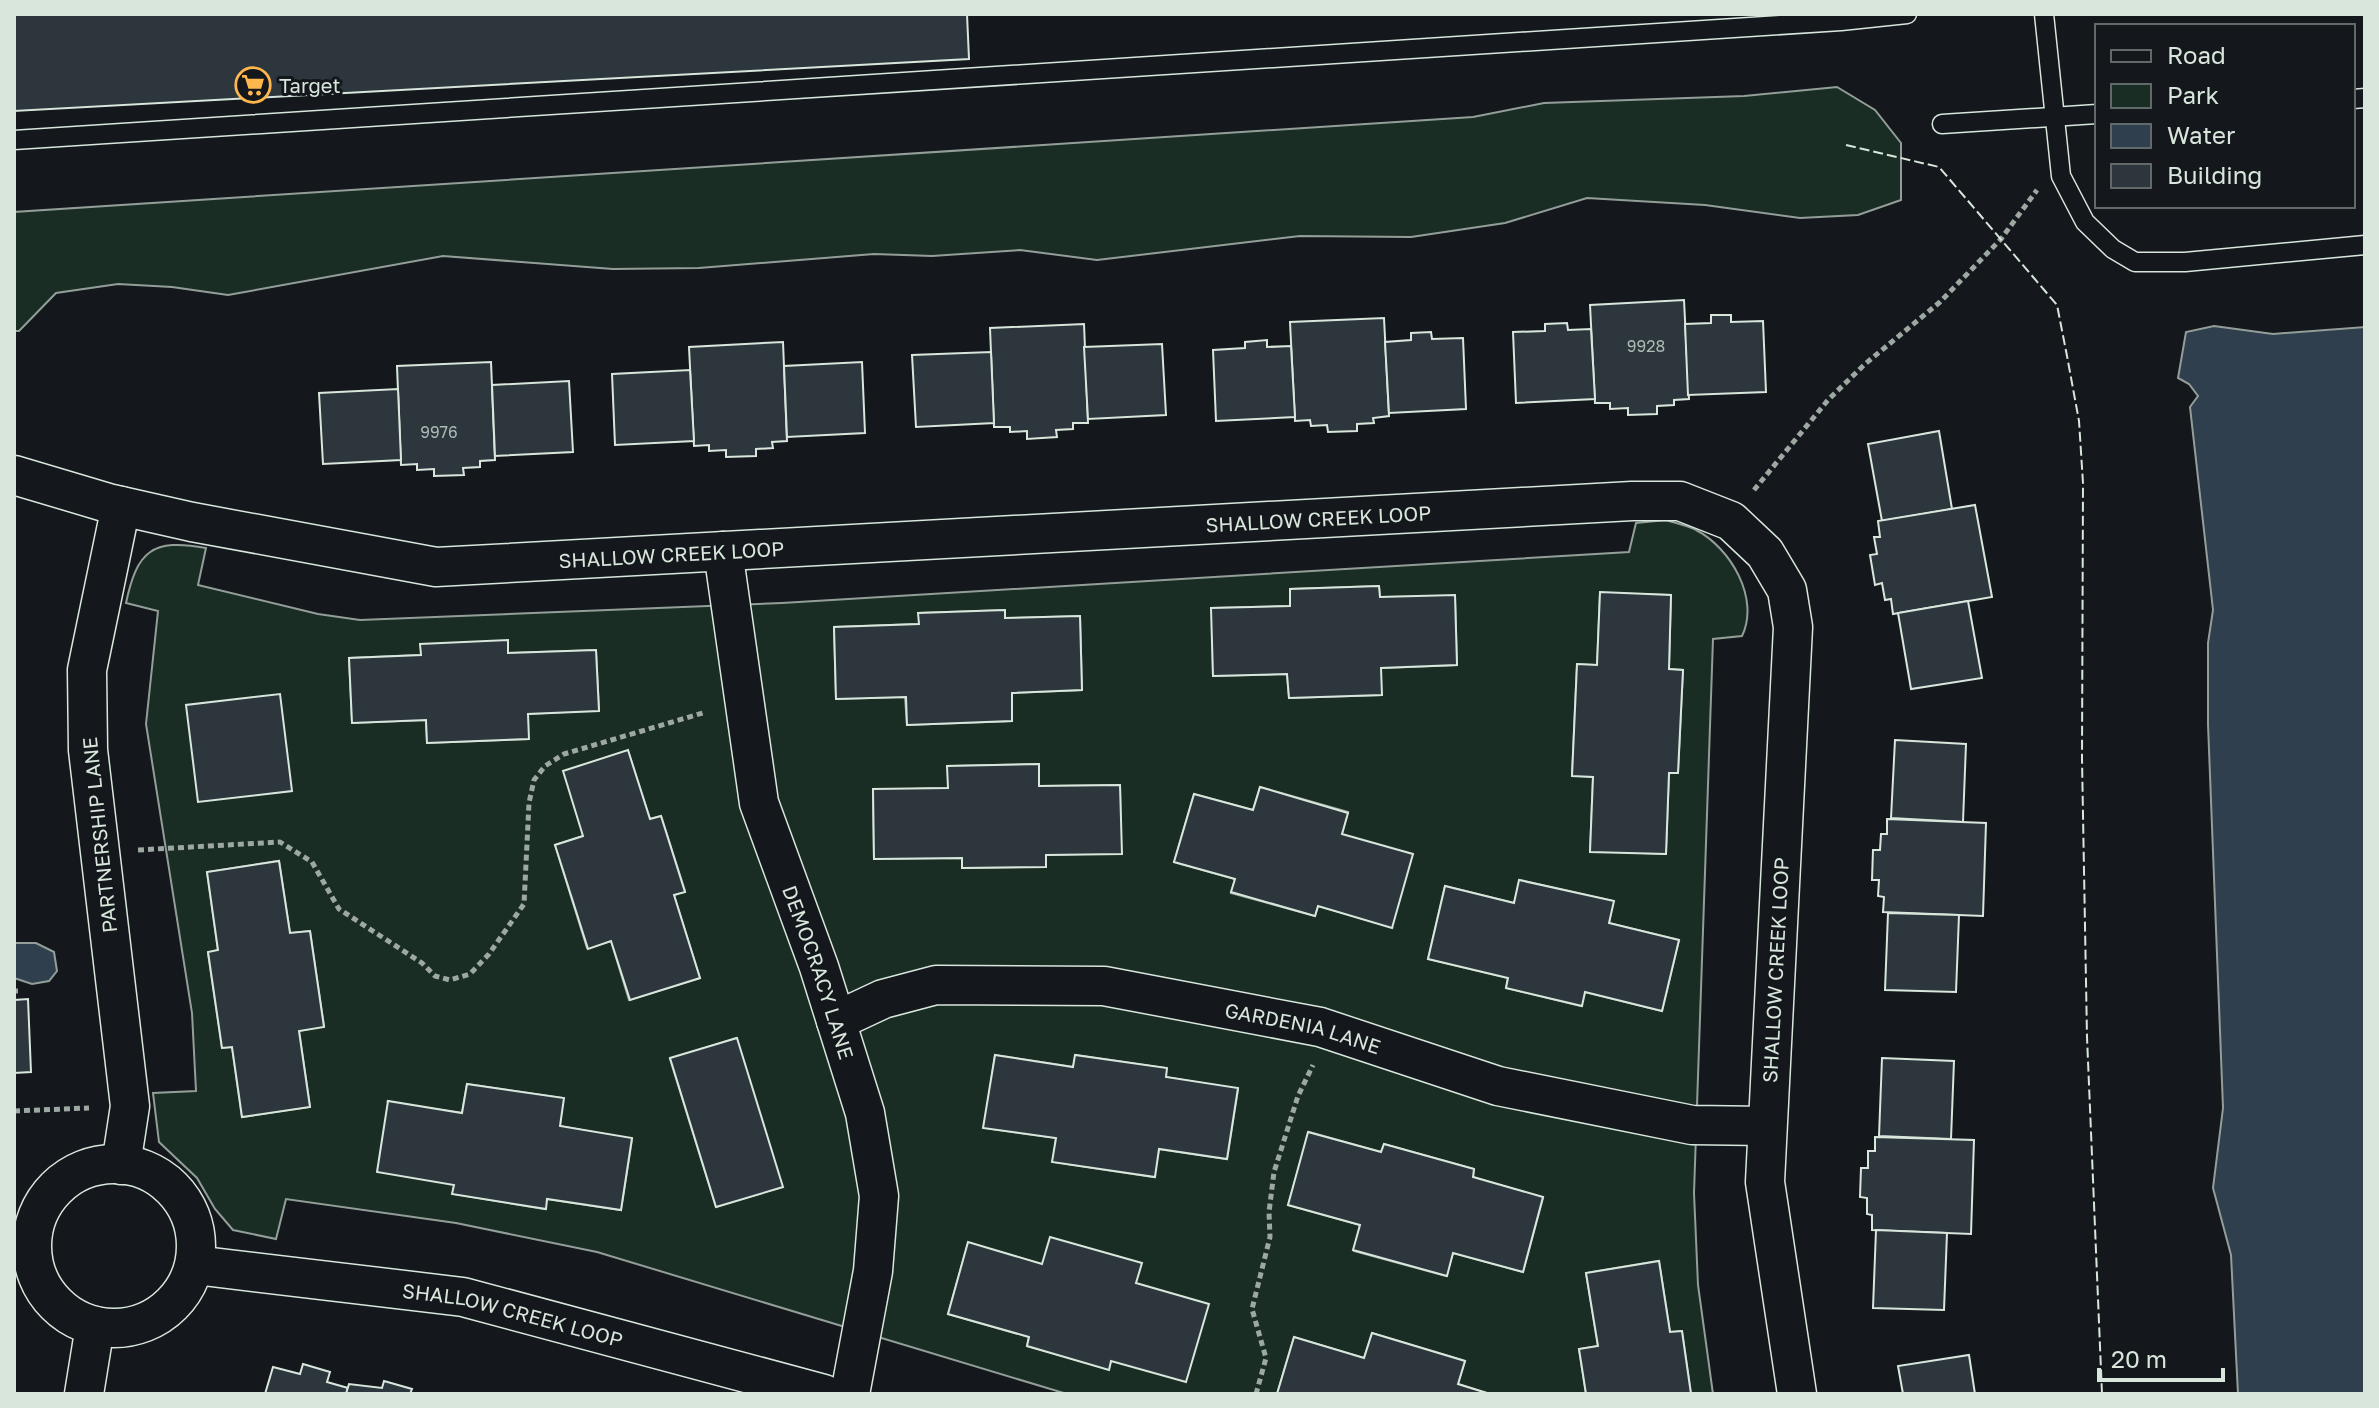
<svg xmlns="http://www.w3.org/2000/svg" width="2379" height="1408" font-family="'Golos Text',sans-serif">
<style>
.green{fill:#1a2d24;stroke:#939e99;stroke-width:2;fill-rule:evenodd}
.water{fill:#2f3f4d;stroke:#939e99;stroke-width:2}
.building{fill:#2c363c;stroke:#d8e6dc;stroke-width:2}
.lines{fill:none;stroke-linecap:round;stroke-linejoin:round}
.service-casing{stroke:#d8e6dc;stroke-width:21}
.minor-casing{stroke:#d8e6dc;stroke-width:41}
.path{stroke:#9da8a2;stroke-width:5;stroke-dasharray:6 4;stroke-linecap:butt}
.service{stroke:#14181c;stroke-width:18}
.minor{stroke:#14181c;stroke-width:38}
.fence{stroke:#d8e6dc;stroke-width:2;stroke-dasharray:10 4;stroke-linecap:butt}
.labels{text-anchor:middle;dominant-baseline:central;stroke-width:6;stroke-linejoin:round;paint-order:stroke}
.number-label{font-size:16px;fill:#adbab4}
.poi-label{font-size:20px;fill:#d8e6dc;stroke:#14181c;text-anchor:start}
.street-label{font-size:20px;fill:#d8e6dc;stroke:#14181c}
</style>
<rect width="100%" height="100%" fill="#14181c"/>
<g class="green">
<polygon points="1837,87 1875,110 1901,143 1901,200 1858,215 1800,218 1705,205 1587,198 1505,223 1411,237 1300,236 1097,260 1020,250 932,256 874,254 699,268 613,269 443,256 228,295 172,287 118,284 56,293 19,331 14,331 14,212 1473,117 1544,103 1744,96"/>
<path d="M 1666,520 C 1675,523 1687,525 1696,530 C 1731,548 1760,599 1742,636 L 1713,639 L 1694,1193 L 1698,1285 L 1713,1394 L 1691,1394 L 1682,1331 L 1670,1332 L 1659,1261 L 1586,1273 L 1598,1346 L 1579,1349 L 1586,1394 L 1490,1394 L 1458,1384 L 1465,1361 L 1372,1333 L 1364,1358 L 1294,1337 L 1277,1394 L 1067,1394 L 597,1252 L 456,1223 L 286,1199 L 276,1239 L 233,1230 L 215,1209 L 197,1178 L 159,1142 L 153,1093 L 196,1091 L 192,1013 L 146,724 L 158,611 L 126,603 C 137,551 152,538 206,548 L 198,585 L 318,614 L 360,620 L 782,603 L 1629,552 L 1636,523 ZM 1379,586 L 1380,597 L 1455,596 L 1457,665 L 1381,668 L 1381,695 L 1289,698 L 1287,674 L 1213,676 L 1212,608 L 1290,606 L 1290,589 ZM 1600,593 L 1671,595 L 1669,669 L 1683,670 L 1678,773 L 1669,773 L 1666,854 L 1590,851 L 1593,777 L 1572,775 L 1577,664 L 1597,665 ZM 1005,610 L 1005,618 L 1080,616 L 1082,690 L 1012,693 L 1012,721 L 907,725 L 905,697 L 836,699 L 834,627 L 919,624 L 919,613 ZM 508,641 L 508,653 L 596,650 L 599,710 L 528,714 L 528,739 L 427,743 L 426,720 L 352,723 L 349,658 L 421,655 ZM 628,751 L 650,819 L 661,816 L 685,891 L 674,895 L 700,978 L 629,1000 L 611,941 L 587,948 L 555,845 L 583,836 ZM 1038,764 L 1039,786 L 1120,785 L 1121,853 L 1046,855 L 1045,867 L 963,868 L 962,858 L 874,859 L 873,790 L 948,788 L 948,766 ZM 1260,787 L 1348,812 L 1342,834 L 1392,927 L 1318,906 L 1315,916 L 1231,893 L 1235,879 L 1174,862 L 1194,794 L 1253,810 ZM 279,861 L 290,933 L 310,931 L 324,1026 L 299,1031 L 310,1107 L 242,1117 L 232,1047 L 222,1048 L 208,953 L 218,950 L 207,872 ZM 1520,880 L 1613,901 L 1609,923 L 1679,940 L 1662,1011 L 1585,992 L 1581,1006 L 1506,988 L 1508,978 L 1428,959 L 1445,886 L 1514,903 ZM 736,1038 L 782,1187 L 716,1207 L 670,1059 ZM 995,1055 L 1073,1067 L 1076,1055 L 1166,1068 L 1166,1077 L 1238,1089 L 1227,1159 L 1159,1149 L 1154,1177 L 1053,1162 L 1056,1138 L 984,1128 ZM 467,1084 L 563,1098 L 560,1126 L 632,1139 L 621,1210 L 547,1199 L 545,1209 L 453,1194 L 454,1185 L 388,1102 L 462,1113 ZM 1309,1132 L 1381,1152 L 1384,1144 L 1474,1169 L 1473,1177 L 1543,1198 L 1523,1272 L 1453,1253 L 1446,1276 L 1354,1251 L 1360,1225 L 1288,1205 ZM 968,1243 L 1042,1264 L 1111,1361 L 1109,1369 L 1027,1346 L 1029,1337 L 948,1314 Z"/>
</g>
<g class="water">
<polygon points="2214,326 2273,334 2365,327 2365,1394 2238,1394 2231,1255 2213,1188 2223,1108 2208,724 2208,643 2213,610 2190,407 2198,396 2189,384 2178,378 2186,332"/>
<polygon points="14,943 36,943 54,952 57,971 49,981 32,984 14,978"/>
</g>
<g class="building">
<polygon points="14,14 967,14 969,59 14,111"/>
<polygon points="1684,300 1689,399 1674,400 1674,405 1657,406 1657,414 1628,415 1628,408 1610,409 1610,403 1595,403 1590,305"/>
<polygon points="1711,315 1731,315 1731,322 1763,321 1766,392 1688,395 1685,324 1711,323"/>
<polygon points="1384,318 1389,416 1373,418 1374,423 1357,424 1357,431 1328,432 1327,425 1311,426 1310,420 1295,421 1290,322"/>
<polygon points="1567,323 1568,330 1591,329 1595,399 1516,403 1513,332 1545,331 1545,324"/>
<polygon points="1084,324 1088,423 1073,423 1073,429 1056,430 1057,437 1027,439 1027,431 1010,432 1010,427 994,427 990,328"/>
<polygon points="1431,332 1432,339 1463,338 1466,409 1389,413 1385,342 1411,340 1411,333"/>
<polygon points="1267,340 1267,347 1291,346 1295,417 1216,421 1213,350 1245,348 1245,342"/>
<polygon points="783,342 787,441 772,442 773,448 756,449 756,456 726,457 726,450 709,451 709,445 694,446 689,347"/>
<polygon points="1162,344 1166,415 1088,419 1084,347"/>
<polygon points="991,352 994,423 916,427 912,355"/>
<polygon points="491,362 495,460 480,461 480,467 463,468 464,475 434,476 434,469 417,470 417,464 401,465 397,366"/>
<polygon points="862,362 865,433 787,437 784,366"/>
<polygon points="690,370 694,441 615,445 612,374"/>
<polygon points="569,381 573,452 495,456 492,385"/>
<polygon points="398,389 401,460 323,464 319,393"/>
<polygon points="1939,431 1952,509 1882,521 1868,444"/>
<polygon points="1975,505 1992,597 1893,614 1891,599 1885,600 1882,583 1875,585 1870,555 1877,554 1874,537 1880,537 1878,521"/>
<polygon points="1379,586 1380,597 1455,595 1457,665 1381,668 1382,695 1289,698 1287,674 1213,676 1211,608 1290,606 1290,589"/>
<polygon points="1600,592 1671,595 1669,669 1683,670 1678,773 1669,773 1666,854 1590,852 1593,777 1572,776 1577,664 1597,665"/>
<polygon points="1968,601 1982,678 1911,689 1898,613"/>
<polygon points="1005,610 1005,618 1080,616 1082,690 1012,693 1012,721 907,725 906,697 836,699 834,627 919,624 918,613"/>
<polygon points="508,640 508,653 596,650 599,711 528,714 529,739 427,743 426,720 352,723 349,658 421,655 420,644"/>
<polygon points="280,694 292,791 198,802 186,705"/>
<polygon points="1895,740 1966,744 1963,822 1891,818"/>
<polygon points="628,750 650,819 661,816 685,892 674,895 700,978 630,1000 611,941 588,949 555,845 583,836 563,771"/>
<polygon points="1039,764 1039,786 1120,785 1122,854 1046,855 1046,867 962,868 962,858 874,859 873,789 948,788 947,766"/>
<polygon points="1260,787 1348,813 1342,834 1413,854 1392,928 1318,906 1315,916 1231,892 1235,879 1174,862 1194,794 1253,810"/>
<polygon points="1887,819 1986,823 1983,916 1883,912 1884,897 1878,896 1879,880 1872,880 1873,850 1880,850 1881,834 1887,834"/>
<polygon points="279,861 290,933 310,931 324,1027 299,1031 310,1107 242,1117 232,1047 222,1048 208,952 218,950 207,872"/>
<polygon points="1519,880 1614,901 1609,923 1679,940 1662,1011 1585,992 1582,1006 1506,988 1508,978 1428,959 1445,886 1514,903"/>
<polygon points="1888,913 1959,915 1956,992 1885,990"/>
<polygon points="28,999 31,1072 14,1073 14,1000"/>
<polygon points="737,1038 783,1187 716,1207 670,1058"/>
<polygon points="995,1055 1073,1067 1075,1055 1167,1068 1166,1077 1238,1088 1227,1159 1159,1149 1155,1177 1052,1162 1056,1138 983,1128"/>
<polygon points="1882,1058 1954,1061 1951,1139 1879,1136"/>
<polygon points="467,1084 564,1098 560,1126 632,1138 621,1210 547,1199 546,1209 452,1194 454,1185 377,1172 388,1101 462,1113"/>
<polygon points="1308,1132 1381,1152 1384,1144 1474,1169 1473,1177 1543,1197 1523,1272 1453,1253 1447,1276 1353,1250 1360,1225 1288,1205"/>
<polygon points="1875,1137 1974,1140 1971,1234 1872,1230 1872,1215 1867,1214 1867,1198 1860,1197 1861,1168 1868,1168 1868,1151 1875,1151"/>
<polygon points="1876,1230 1947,1233 1944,1310 1873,1308"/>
<polygon points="1050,1237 1142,1263 1136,1283 1209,1304 1186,1382 1111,1361 1109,1370 1027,1346 1029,1337 948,1314 968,1242 1042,1264"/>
<polygon points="1659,1261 1670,1332 1682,1331 1691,1394 1586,1394 1579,1349 1598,1346 1586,1273"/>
<polygon points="1372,1333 1465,1361 1458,1384 1490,1394 1277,1394 1294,1337 1364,1358"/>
<polygon points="1969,1355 1975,1394 1903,1394 1898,1366"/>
<polygon points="303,1364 330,1372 327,1382 348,1388 346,1394 265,1394 273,1367 300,1374"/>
<polygon points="384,1381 412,1389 410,1394 346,1394 349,1384 382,1388"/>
</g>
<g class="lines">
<defs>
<g id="service">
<polyline points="2044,14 2061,176 2085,222 2113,249 2135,262 2185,262 2365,245"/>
<polyline points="2353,99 2365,98"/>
<polyline points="1942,124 2097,114"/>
<polyline points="14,140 1841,21 1907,14"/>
</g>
<g id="minor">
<path id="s1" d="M 14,475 L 108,503 L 192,522 L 436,567 L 1632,501 L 1680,501 L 1731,521 L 1765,553 L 1787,590 L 1793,627 L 1765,1182 L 1797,1394"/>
<path id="s2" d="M 723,551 L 759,803 L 819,967 L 865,1113 L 879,1196 L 873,1271 L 850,1394"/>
<path id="s3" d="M 836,1021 L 883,999 L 936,985 L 1104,986 L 1320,1027 L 1498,1086 L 1692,1125 L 1767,1126"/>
<circle cx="114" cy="1246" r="82"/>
<polyline points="121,1165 130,1106 88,750 87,670 121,506"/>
<path id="s4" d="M 195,1265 L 463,1297 L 824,1394"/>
<polyline points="84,1394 95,1326"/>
</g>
</defs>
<use href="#service" class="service-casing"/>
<use href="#minor" class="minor-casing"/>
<g class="path">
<polyline points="1754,490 1828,400 1865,364 1940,302 2001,239 2037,190"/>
<polyline points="138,850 280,842 312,862 339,909 422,963 435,976 450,980 470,974 489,954 524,904 529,803 534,780 545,766 564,754 706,712"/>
<polyline points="14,991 18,991"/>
<polyline points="14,1111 89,1108"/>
<polyline points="1256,1394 1266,1358 1252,1309 1270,1237 1269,1212 1274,1172 1298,1096 1313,1065"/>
</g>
<use href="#service" class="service"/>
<use href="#minor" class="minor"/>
<polyline class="fence" points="1846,145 1939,167 2057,305 2067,356 2079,421 2083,483 2082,759 2087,1037 2102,1394"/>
</g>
<defs>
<symbol id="supermarket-ring" viewBox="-11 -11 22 22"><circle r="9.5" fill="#14181c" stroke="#ffb74d" stroke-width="1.5"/><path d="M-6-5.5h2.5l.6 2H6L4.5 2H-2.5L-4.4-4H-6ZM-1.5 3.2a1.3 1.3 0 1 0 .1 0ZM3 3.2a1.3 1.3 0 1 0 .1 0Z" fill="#ffb74d"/></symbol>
</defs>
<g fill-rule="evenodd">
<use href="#supermarket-ring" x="233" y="65" width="40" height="40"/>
</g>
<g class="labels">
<g class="number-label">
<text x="1646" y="346">9928</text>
<text x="439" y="432">9976</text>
</g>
<g class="poi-label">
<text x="279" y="85">Target</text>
</g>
<g class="street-label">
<text stroke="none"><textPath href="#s1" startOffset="1316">SHALLOW CREEK LOOP</textPath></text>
<text stroke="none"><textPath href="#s1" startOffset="668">SHALLOW CREEK LOOP</textPath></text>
<text transform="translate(99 835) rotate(-96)">PARTNERSHIP LANE</text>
<text transform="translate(1775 970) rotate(-87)">SHALLOW CREEK LOOP</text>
<text stroke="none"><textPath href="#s2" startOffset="434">DEMOCRACY LANE</textPath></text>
<text stroke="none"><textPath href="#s3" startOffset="478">GARDENIA LANE</textPath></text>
<text stroke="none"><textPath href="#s4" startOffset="322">SHALLOW CREEK LOOP</textPath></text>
</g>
</g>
<rect width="2379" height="1408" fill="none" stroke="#d8e6dc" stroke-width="32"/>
<rect x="2095" y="24" width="260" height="184" fill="#14181c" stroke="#626a69" stroke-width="2"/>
<rect x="2111" y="50" width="40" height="12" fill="#14181c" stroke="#626a69" stroke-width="2"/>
<text x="2167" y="64" font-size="24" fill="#d8e6dc">Road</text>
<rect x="2111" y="84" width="40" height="24" fill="#1a2d24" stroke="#626a69" stroke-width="2"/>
<text x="2167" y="104" font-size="24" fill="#d8e6dc">Park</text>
<rect x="2111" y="124" width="40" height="24" fill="#2f3f4d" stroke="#626a69" stroke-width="2"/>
<text x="2167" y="144" font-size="24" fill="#d8e6dc">Water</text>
<rect x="2111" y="164" width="40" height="24" fill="#2c363c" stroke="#626a69" stroke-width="2"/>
<text x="2167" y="184" font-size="24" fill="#d8e6dc">Building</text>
<path d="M2099 1368v12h124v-12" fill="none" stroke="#d8e6dc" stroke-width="4"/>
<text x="2111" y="1368" font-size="24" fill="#d8e6dc" stroke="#14181c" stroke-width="6" paint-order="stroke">20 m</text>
</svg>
